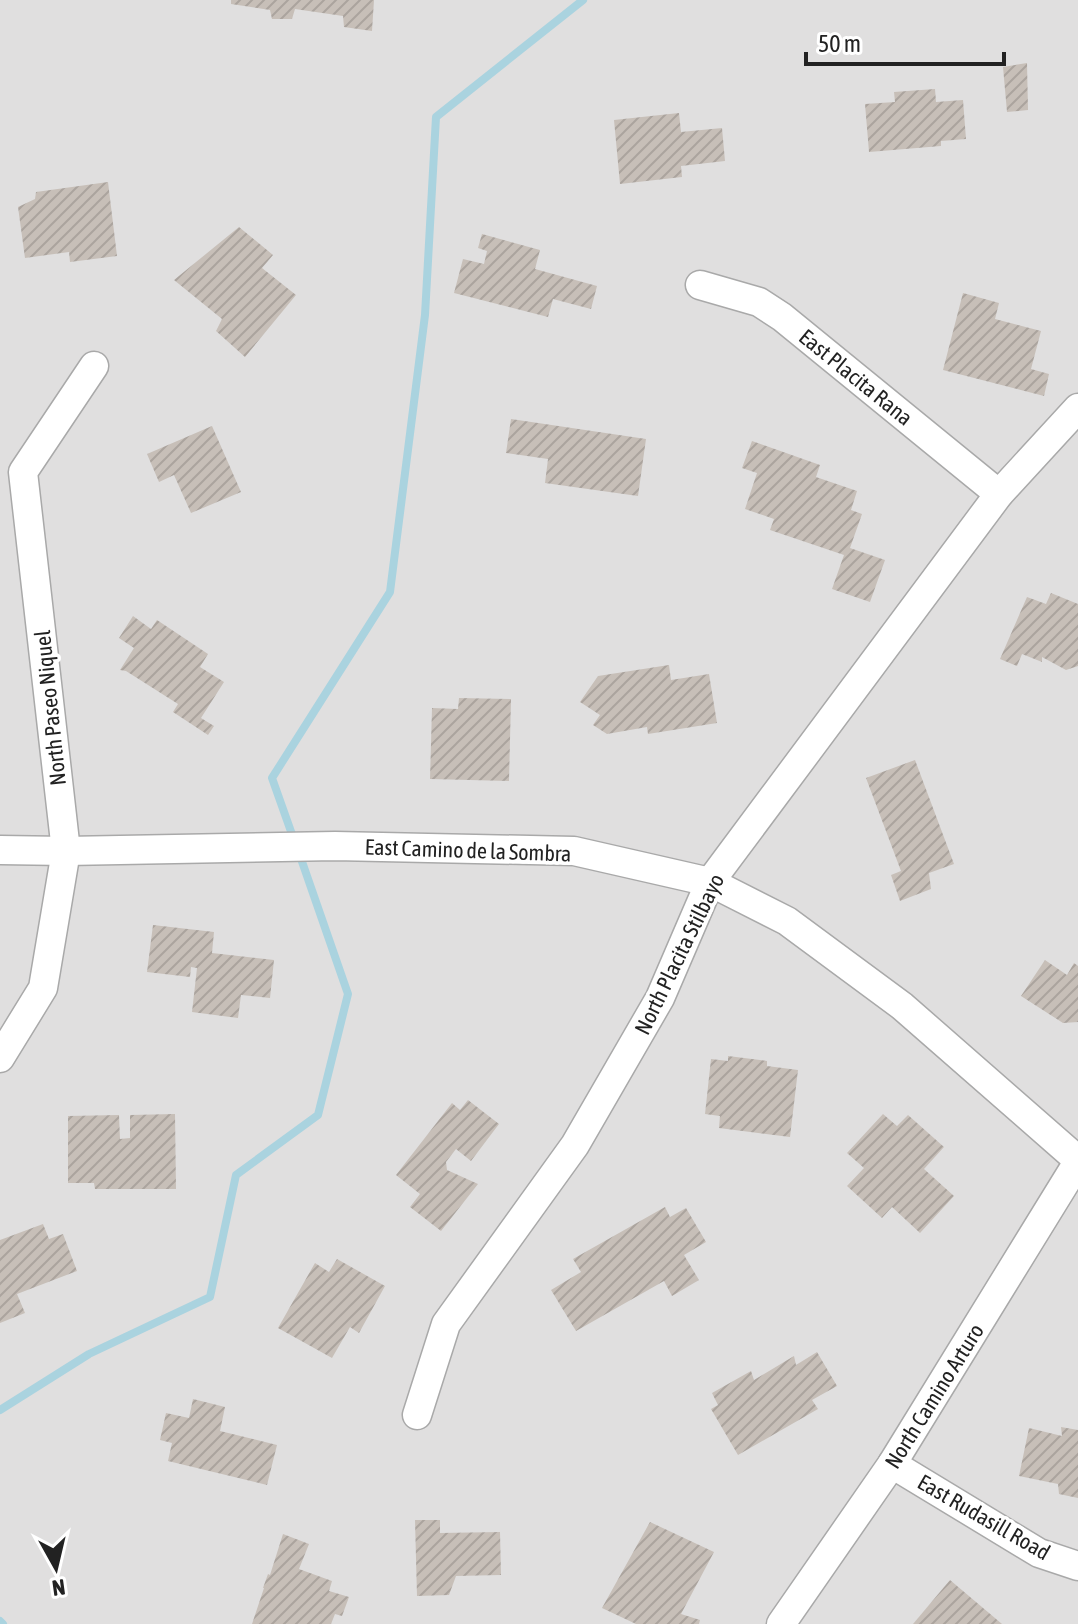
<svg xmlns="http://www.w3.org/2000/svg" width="1078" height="1624" font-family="'Asap Condensed',sans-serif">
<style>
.residential{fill:#e0dfdf}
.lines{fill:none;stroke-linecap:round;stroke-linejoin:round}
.stream{stroke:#aad3df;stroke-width:8}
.building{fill:url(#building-hatch)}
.street-casing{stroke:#a9a9a9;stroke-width:31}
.street{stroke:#fff;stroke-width:28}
.labels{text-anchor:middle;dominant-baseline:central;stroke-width:7;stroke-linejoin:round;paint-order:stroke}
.street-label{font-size:22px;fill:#222;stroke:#fff}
</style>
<defs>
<pattern id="building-hatch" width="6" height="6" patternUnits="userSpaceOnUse" patternTransform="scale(2)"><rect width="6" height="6" fill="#c7bfb8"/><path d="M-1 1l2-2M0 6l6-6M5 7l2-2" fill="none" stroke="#aba49e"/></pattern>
</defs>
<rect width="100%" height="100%" fill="#f2efe9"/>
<rect class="residential" x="0" y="0" width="1078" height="1624"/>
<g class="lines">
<g class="stream">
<polyline points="294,840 272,778 390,592 425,315 436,117 583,0"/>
<polyline points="0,1410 89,1354 210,1297 236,1175 318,1115 348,994 299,853"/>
<polyline points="0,1621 3,1624"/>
</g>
</g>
<g class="building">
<polygon points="231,0 374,0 372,31 344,27 343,16 295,9 292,19 272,19 270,10 231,4"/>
<polygon points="1027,63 1028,110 1007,112 1003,67"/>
<polygon points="935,89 936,102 963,100 966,139 941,141 941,146 869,152 865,104 895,102 894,92"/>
<polygon points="679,113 681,132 722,128 725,161 681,166 682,177 620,184 614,120"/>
<polygon points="108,182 117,256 70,262 69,252 25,258 18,207 35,199 36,192"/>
<polygon points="239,227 273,255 262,268 296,295 245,357 216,331 222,319 174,280"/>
<polygon points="482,234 540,250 535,269 597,286 591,309 553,299 548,317 454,293 463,259 484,264 487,251 478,248"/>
<polygon points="963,293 999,303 995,319 1041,331 1031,369 1049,374 1044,396 943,370"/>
<polygon points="511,419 646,439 638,496 545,483 548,459 506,453"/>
<polygon points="212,426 241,492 191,513 174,475 159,482 147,454"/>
<polygon points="752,441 820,465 816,477 857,491 851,510 862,514 850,548 885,560 870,602 832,589 844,555 770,530 774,519 745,509 757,473 742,468"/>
<polygon points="1051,593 1078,604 1078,666 1066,670 1042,657 1042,662 1022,654 1017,666 1000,659 1027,597 1046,604"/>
<polygon points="133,616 151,629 157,620 208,654 200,667 224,682 201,718 214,726 208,735 173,712 178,704 126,671 120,670 134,648 119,638"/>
<polygon points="669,665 671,680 709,674 717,723 648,734 647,727 607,734 593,725 600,715 580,702 598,676"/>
<polygon points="459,698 511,699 509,781 430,779 432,708 458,709"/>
<polygon points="915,760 954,864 929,873 931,889 900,901 891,875 901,871 866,778"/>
<polygon points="153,925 214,932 212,953 274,960 270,998 241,995 238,1018 192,1012 197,968 191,967 190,977 147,972"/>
<polygon points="1045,960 1067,975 1074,963 1078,966 1078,1022 1063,1023 1021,996"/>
<polygon points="728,1056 767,1061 767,1066 798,1070 790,1137 719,1128 720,1116 705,1114 711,1059 728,1061"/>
<polygon points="468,1100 499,1124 471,1161 456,1149 446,1162 447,1170 478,1184 441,1231 410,1207 420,1194 396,1175 452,1103 460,1110"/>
<polygon points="175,1114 176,1189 95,1189 94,1183 68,1183 68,1116 119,1115 120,1139 130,1138 130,1115"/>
<polygon points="883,1114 897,1126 908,1115 944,1147 924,1169 954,1196 920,1233 892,1207 882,1218 847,1186 864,1168 847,1153"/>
<polygon points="665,1207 670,1217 686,1208 706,1242 684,1255 699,1280 672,1296 664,1281 576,1331 551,1290 581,1272 573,1259"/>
<polygon points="43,1224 49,1239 63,1234 77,1271 17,1294 25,1313 0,1323 0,1240"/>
<polygon points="337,1259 385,1286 359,1333 350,1327 332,1358 278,1328 315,1263 329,1272"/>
<polygon points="817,1352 837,1386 812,1400 818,1409 738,1455 711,1409 718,1405 712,1393 751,1371 754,1380 794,1356 796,1365"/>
<polygon points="193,1399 225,1407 220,1431 277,1445 267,1485 168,1461 172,1443 160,1440 166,1413 189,1418"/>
<polygon points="1061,1427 1078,1430 1078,1498 1059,1494 1058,1484 1019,1476 1029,1428 1062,1436"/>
<polygon points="415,1520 440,1520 440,1533 500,1532 501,1575 456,1576 449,1595 417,1596"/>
<polygon points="650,1522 714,1552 681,1614 700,1620 699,1624 636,1624 602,1608"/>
<polygon points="283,1534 309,1544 299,1569 332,1581 329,1591 349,1597 342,1616 335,1614 331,1624 252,1624 264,1588 263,1588 268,1574 270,1575"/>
<polygon points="950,1580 1002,1624 913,1624"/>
</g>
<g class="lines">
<defs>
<g id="street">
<polyline points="700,285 759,302 782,317 999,494"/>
<polyline points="0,850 66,851 335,846 574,851 710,882 787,921 902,1006 1078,1160"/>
<polyline points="0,1058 43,988 66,851 23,472 94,366"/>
<polyline points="417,1415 446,1324 575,1145 660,998 710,882 999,494 1078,408"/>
<polyline points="892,1464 1039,1553 1078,1566"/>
<polyline points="781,1624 892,1464 1078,1162"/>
</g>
</defs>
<use href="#street" class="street-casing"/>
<use href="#street" class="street"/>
</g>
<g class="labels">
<g class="street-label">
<text transform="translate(856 377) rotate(39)">East Placita Rana</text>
<text transform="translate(50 708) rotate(-96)">North Paseo Niquel</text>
<text transform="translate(468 850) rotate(2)">East Camino de la Sombra</text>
<text transform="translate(679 954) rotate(-64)">North Placita Stilbayo</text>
<text transform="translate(934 1396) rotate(-58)">North Camino Arturo</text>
<text transform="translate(984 1517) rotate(30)">East Rudasill Road</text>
</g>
</g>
<g transform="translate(56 1568) rotate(172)" stroke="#ffffff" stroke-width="6" paint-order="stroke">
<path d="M0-6L14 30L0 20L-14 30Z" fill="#222222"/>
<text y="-12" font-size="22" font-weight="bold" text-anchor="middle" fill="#222222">N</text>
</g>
<path d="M806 52v12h198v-12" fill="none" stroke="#222222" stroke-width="4"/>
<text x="818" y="52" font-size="24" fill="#222222" stroke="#ffffff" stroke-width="6" paint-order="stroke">50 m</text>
</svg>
